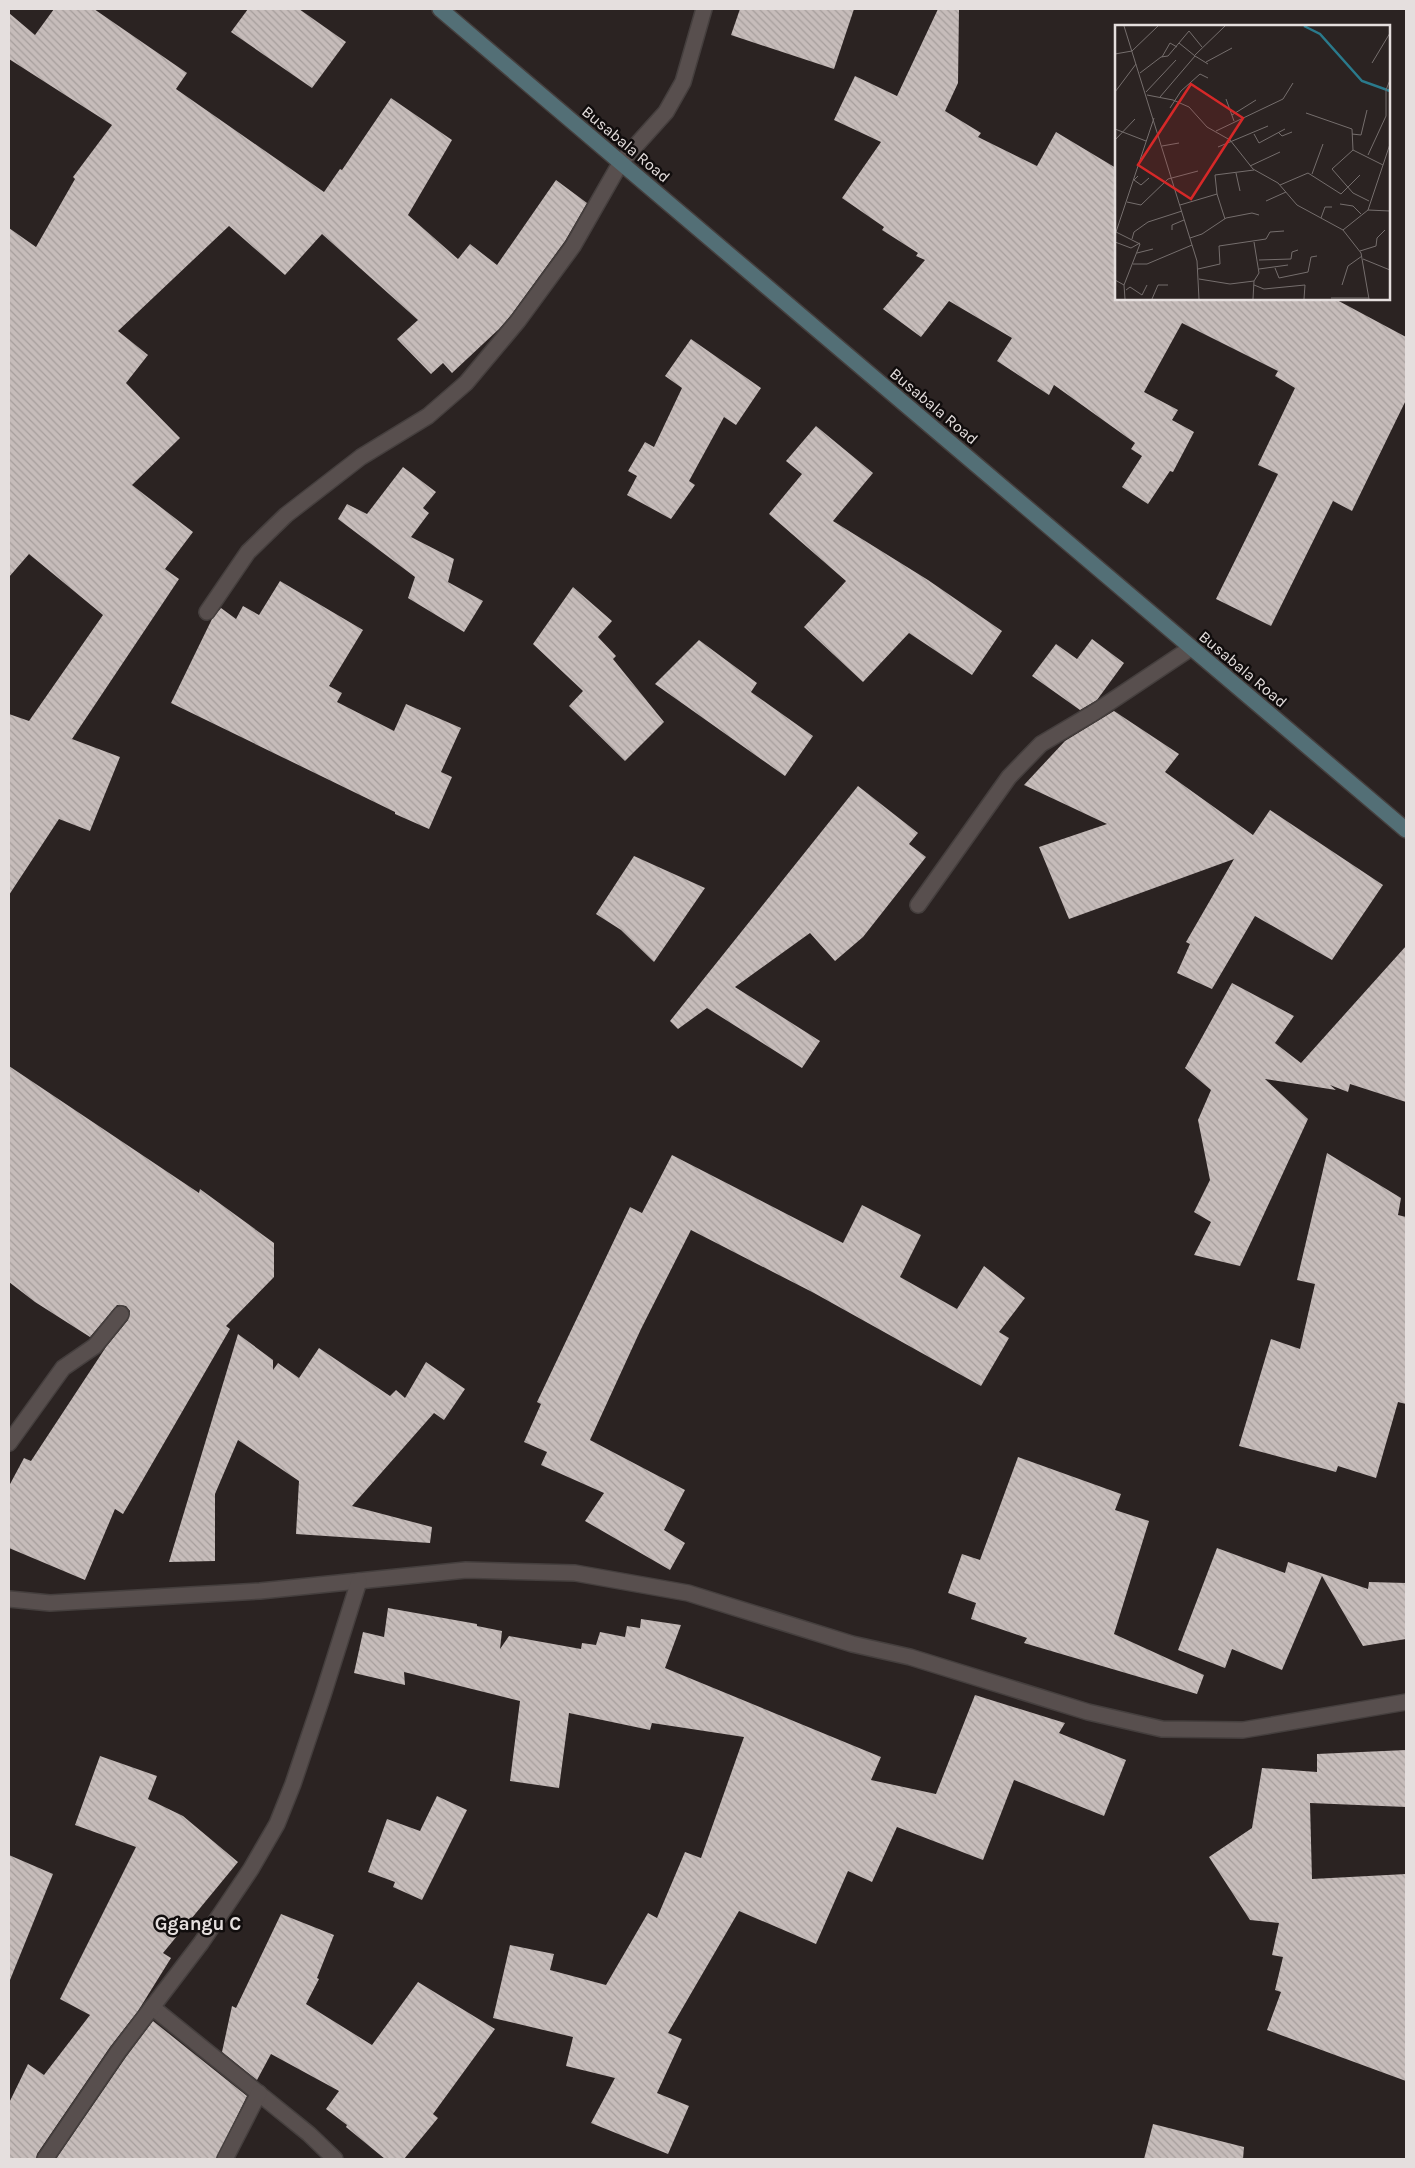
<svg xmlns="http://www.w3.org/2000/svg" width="1415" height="2168" font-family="Karla,sans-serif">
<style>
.building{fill:url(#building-back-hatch)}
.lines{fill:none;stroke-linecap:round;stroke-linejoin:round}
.street-casing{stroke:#453f3e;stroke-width:18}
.secondary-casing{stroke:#453f3e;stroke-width:18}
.street{stroke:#584f4e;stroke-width:15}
.secondary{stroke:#536f76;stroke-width:15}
.labels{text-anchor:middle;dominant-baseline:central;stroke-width:5;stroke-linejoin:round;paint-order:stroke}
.street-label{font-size:16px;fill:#e5dfde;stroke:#110d0d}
.quarter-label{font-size:19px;font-weight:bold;fill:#e5dfde;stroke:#110d0d}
.inset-river{fill:none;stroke:#2a7a8c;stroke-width:2.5}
.inset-road{fill:none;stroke:#756e6d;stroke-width:1}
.view{fill:#d62828;fill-opacity:0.15;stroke:#d62828;stroke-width:2.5}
.inset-edge{fill:none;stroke:#e5dfde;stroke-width:2.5}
</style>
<defs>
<pattern id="building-back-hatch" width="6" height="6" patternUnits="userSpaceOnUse" patternTransform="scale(1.25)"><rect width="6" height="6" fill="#c6bcba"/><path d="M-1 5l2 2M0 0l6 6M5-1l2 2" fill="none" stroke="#a69e9c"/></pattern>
</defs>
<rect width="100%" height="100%" fill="#2b2322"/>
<g class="building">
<polygon points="54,9 94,9 187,73 176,89 324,192 340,169 342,170 391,98 452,140 408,215 458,259 470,244 497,265 556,180 587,203 565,241 511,315 499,329 452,373 443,363 431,374 397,339 418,320 322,234 285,275 229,226 118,331 148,355 126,383 180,438 132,485 193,532 165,569 179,579 72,739 120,757 90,831 59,819 9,895 9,714 29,721 103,615 29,554 9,577 9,228 36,247 75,179 73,177 112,125 9,59 9,13 35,35"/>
<polygon points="248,9 299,9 346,42 312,88 231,32"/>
<polygon points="740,9 854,9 834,69 731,35"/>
<polygon points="938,9 959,9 958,83 945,111 981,133 978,137 1037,166 1056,132 1116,168 1116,299 1335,299 1406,337 1406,400 1352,511 1333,501 1271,626 1216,599 1278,474 1258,465 1295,388 1275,376 1278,371 1182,323 1144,392 1178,410 1172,420 1194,432 1173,472 1170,471 1148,504 1122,487 1142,456 1131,449 1135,443 1054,385 1049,395 997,361 1012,338 949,301 921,337 883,309 925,260 916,256 918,253 882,230 884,227 842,198 881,142 834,120 855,76 897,96"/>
<polygon points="691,339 761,388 736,425 724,417 689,481 695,485 671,519 627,495 637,476 628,471 645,442 654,447 682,388 665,376"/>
<polygon points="816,426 873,473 833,521 928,580 1002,631 972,675 909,633 863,682 804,627 846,581 769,514 802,474 786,461"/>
<polygon points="403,467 436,492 423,508 429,513 411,537 454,559 448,582 483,601 464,632 408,598 415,577 338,519 347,504 367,514"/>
<polygon points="280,581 363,630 329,686 342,693 337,702 394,731 406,704 461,728 441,772 452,777 429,829 395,814 395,812 171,703 212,619 221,608 236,619 243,606 259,615"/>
<polygon points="573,587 612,621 598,637 616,656 613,659 664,722 625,761 569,706 583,691 533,644"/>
<polygon points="1092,639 1124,663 1097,700 1080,710 1032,676 1056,644 1077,659"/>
<polygon points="699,640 757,683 751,692 813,736 785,776 655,684"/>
<polygon points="1114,711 1179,754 1165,772 1253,835 1270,810 1383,885 1332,960 1255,916 1212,989 1177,973 1190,944 1186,942 1234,859 1069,919 1039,847 1107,824 1024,785 1065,741"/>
<polygon points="858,786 918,833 909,844 926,857 863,937 835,961 810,933 735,987 820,1041 802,1068 707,1008 678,1029 670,1021"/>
<polygon points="634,856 705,888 654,962 621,930 596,914"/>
<polygon points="1406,946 1406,1102 1350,1084 1348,1092 1330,1085 1336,1090 1265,1079 1308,1119 1240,1266 1194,1255 1211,1222 1194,1212 1210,1180 1198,1120 1211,1090 1185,1068 1232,983 1294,1016 1275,1043 1301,1063"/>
<polygon points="9,1066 199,1193 200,1189 274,1243 274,1277 226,1326 230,1329 123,1514 115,1509 85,1580 9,1548 9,1486 24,1458 31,1461 106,1347 128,1320 130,1311 126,1306 117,1305 90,1337 35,1302 9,1282"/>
<polygon points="1327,1153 1401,1198 1398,1215 1406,1217 1406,1404 1398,1402 1376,1478 1338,1466 1336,1472 1239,1446 1271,1339 1300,1349 1315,1284 1297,1280"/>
<polygon points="672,1155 843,1243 862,1205 921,1235 900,1277 957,1309 984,1266 1025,1298 999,1332 1009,1338 981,1386 814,1293 691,1230 641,1329 590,1440 685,1490 664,1530 685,1543 670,1570 585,1521 604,1493 541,1465 547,1452 524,1442 541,1404 537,1402 630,1207 642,1213"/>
<polygon points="238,1334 273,1360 273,1370 278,1363 299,1378 319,1348 390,1396 396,1390 405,1398 426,1362 465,1389 444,1420 434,1413 352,1506 432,1527 430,1543 296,1534 299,1481 238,1440 215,1494 215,1561 169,1562"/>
<polygon points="1018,1457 1121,1494 1115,1510 1149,1521 1114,1634 1204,1675 1197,1694 1024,1643 1027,1638 971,1619 976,1603 948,1593 962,1554 980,1560"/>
<polygon points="1217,1548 1285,1573 1288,1562 1368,1589 1369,1582 1406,1583 1406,1639 1363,1646 1322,1576 1282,1670 1232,1649 1225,1668 1178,1650"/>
<polygon points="388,1608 477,1624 477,1626 502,1631 500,1649 509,1636 581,1649 582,1643 596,1645 600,1632 625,1637 627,1626 640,1628 641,1619 681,1625 665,1668 881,1757 871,1780 936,1794 975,1695 1065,1723 1059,1733 1126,1760 1104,1816 1014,1780 983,1860 897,1827 872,1882 848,1871 816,1944 739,1911 668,2033 682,2039 657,2093 689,2106 668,2154 591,2123 615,2078 566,2066 573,2037 493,2018 510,1945 554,1954 550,1970 606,1985 648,1913 657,1918 685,1852 701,1858 744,1737 652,1723 650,1730 569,1713 559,1788 510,1781 520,1701 404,1672 405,1685 354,1673 363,1632 384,1637"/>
<polygon points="1406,1750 1406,1807 1310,1803 1312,1879 1406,1874 1406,2081 1267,2030 1281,1992 1275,1990 1283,1957 1272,1955 1279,1923 1250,1920 1209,1857 1252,1828 1262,1768 1317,1772 1317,1754"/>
<polygon points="100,1756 157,1776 148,1799 183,1816 238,1862 163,1953 171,1958 138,2011 110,2047 37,2154 36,2159 9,2159 9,2103 28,2064 44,2075 90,2015 60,1999 136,1847 75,1825"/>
<polygon points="437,1796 467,1810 422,1900 393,1887 395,1882 368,1872 387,1819 420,1831"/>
<polygon points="9,1855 53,1874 10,1980 9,1980"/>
<polygon points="281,1914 334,1935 317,1978 319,1979 306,2004 372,2045 418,1982 495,2029 433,2114 438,2118 404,2159 385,2159 346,2127 347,2125 326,2109 339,2091 271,2054 257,2080 222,2052 232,2006 236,2008"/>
<polygon points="153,2021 247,2096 216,2159 56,2159 126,2057"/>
<polygon points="1153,2124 1244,2147 1243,2159 1144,2159"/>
</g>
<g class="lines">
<defs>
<g id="street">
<polyline points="207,612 248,552 286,515 361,457 428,416 466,383 518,321 573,246 621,162 666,112 683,82 704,9"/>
<polyline points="918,905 1009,777 1041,744 1095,712 1191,648"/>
<polyline points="9,1443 63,1368 95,1346 121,1314"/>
<polyline points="9,1599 50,1603 260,1591 466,1570 575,1573 688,1593 852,1644 910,1657 1088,1712 1162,1729 1243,1730 1406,1702"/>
<polyline points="152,2007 309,2134 335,2159"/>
<polyline points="45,2159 118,2052 201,1943 251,1869 277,1824 293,1784 323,1695 359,1581"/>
<polyline points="225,2159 259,2093"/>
</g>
<polyline id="secondary" points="440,9 1406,830"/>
</defs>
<use href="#street" class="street-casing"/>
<use href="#secondary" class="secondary-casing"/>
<use href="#street" class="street"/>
<use href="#secondary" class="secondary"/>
</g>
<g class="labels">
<g class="street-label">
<text transform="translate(626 144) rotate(40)">Busabala Road</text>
<text transform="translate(934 406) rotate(40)">Busabala Road</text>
<text transform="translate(1243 669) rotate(40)">Busabala Road</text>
</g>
<g class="quarter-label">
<text x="198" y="1924">Ggangu C</text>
</g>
</g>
<g transform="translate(1115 25)">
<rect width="275" height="275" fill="#2b2322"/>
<path class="inset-river" d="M 189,1 L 205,9 L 247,56 L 275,66"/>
<path class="inset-road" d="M 9,1 L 82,236 L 84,274M 64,18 L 80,31M 0,29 L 17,26 L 43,1M 80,30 L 110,1M 47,32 L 55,18 L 62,22M 91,37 L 117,23M 257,38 L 275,8M 25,48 L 46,32 L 53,31 L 74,6 L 87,22M 0,67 L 21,39M 31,67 L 61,35M 32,70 L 58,75 L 74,82 L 92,102 L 115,115 L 138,144 L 163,158 L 182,180 L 228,205 L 246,228 L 254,274M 45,72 L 80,31 L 93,39M 111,74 L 119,96M 55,83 L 66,66 L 85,49 L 93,53M 191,88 L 237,104 L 238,125M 117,90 L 141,75M 0,104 L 31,116M 101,106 L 168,74 L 178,58M 164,108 L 167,111 L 177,107M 139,109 L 144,118 L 170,104M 237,109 L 246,110 L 252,85M 0,115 L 20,94M 47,121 L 64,118M 103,122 L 153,101M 253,130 L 271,91 L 271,65 L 275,55M 135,141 L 165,127M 121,148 L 125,166M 197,149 L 208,119M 23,151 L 19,155 L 26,160 L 34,153M 165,160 L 193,148 L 226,169 L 245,150M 151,176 L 171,167M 254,176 L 238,168 L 217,144 L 238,125 L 268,140M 12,177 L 26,180 L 53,154 L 83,146M 225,179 L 238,181 L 246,189M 65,180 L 102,169M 253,185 L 275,119M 206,193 L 210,182 L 217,182M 110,194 L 102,169 L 100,150 L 139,145M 57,205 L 57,200 L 69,195M 228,205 L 253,185 L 275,186M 75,213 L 87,209 L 111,193 L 137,188 L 144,190M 17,214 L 19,207 L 33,197 L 67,186M 0,217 L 16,223 L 25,218M 245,226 L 261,221 L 262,213 L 270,205M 22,228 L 38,224M 248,234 L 275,245M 144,235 L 176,234 L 177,227 L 183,225M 18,239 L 32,239 L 77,220M 160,243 L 164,253 L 193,247 L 196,232 L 202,231M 83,244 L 105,239 L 104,221 L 151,214 L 155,207 L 169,206M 144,244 L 173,240M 84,254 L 115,259 L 139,256 L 144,248 L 139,217M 0,255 L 9,260 L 10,274M 9,260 L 25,219 L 1,207 L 39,93M 139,260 L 149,264 L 190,260 L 189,274M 227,260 L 233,241 L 247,231M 11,265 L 15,262 L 27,270 L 32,260M 216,273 L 254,273M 37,274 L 43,260 L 53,260M 138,274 L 139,256"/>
<path class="view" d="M 76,59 L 128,93 L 76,174 L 23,140 Z"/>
<rect width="275" height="275" class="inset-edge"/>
</g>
<rect width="1415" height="2168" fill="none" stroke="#e5dfde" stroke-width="20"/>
</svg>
